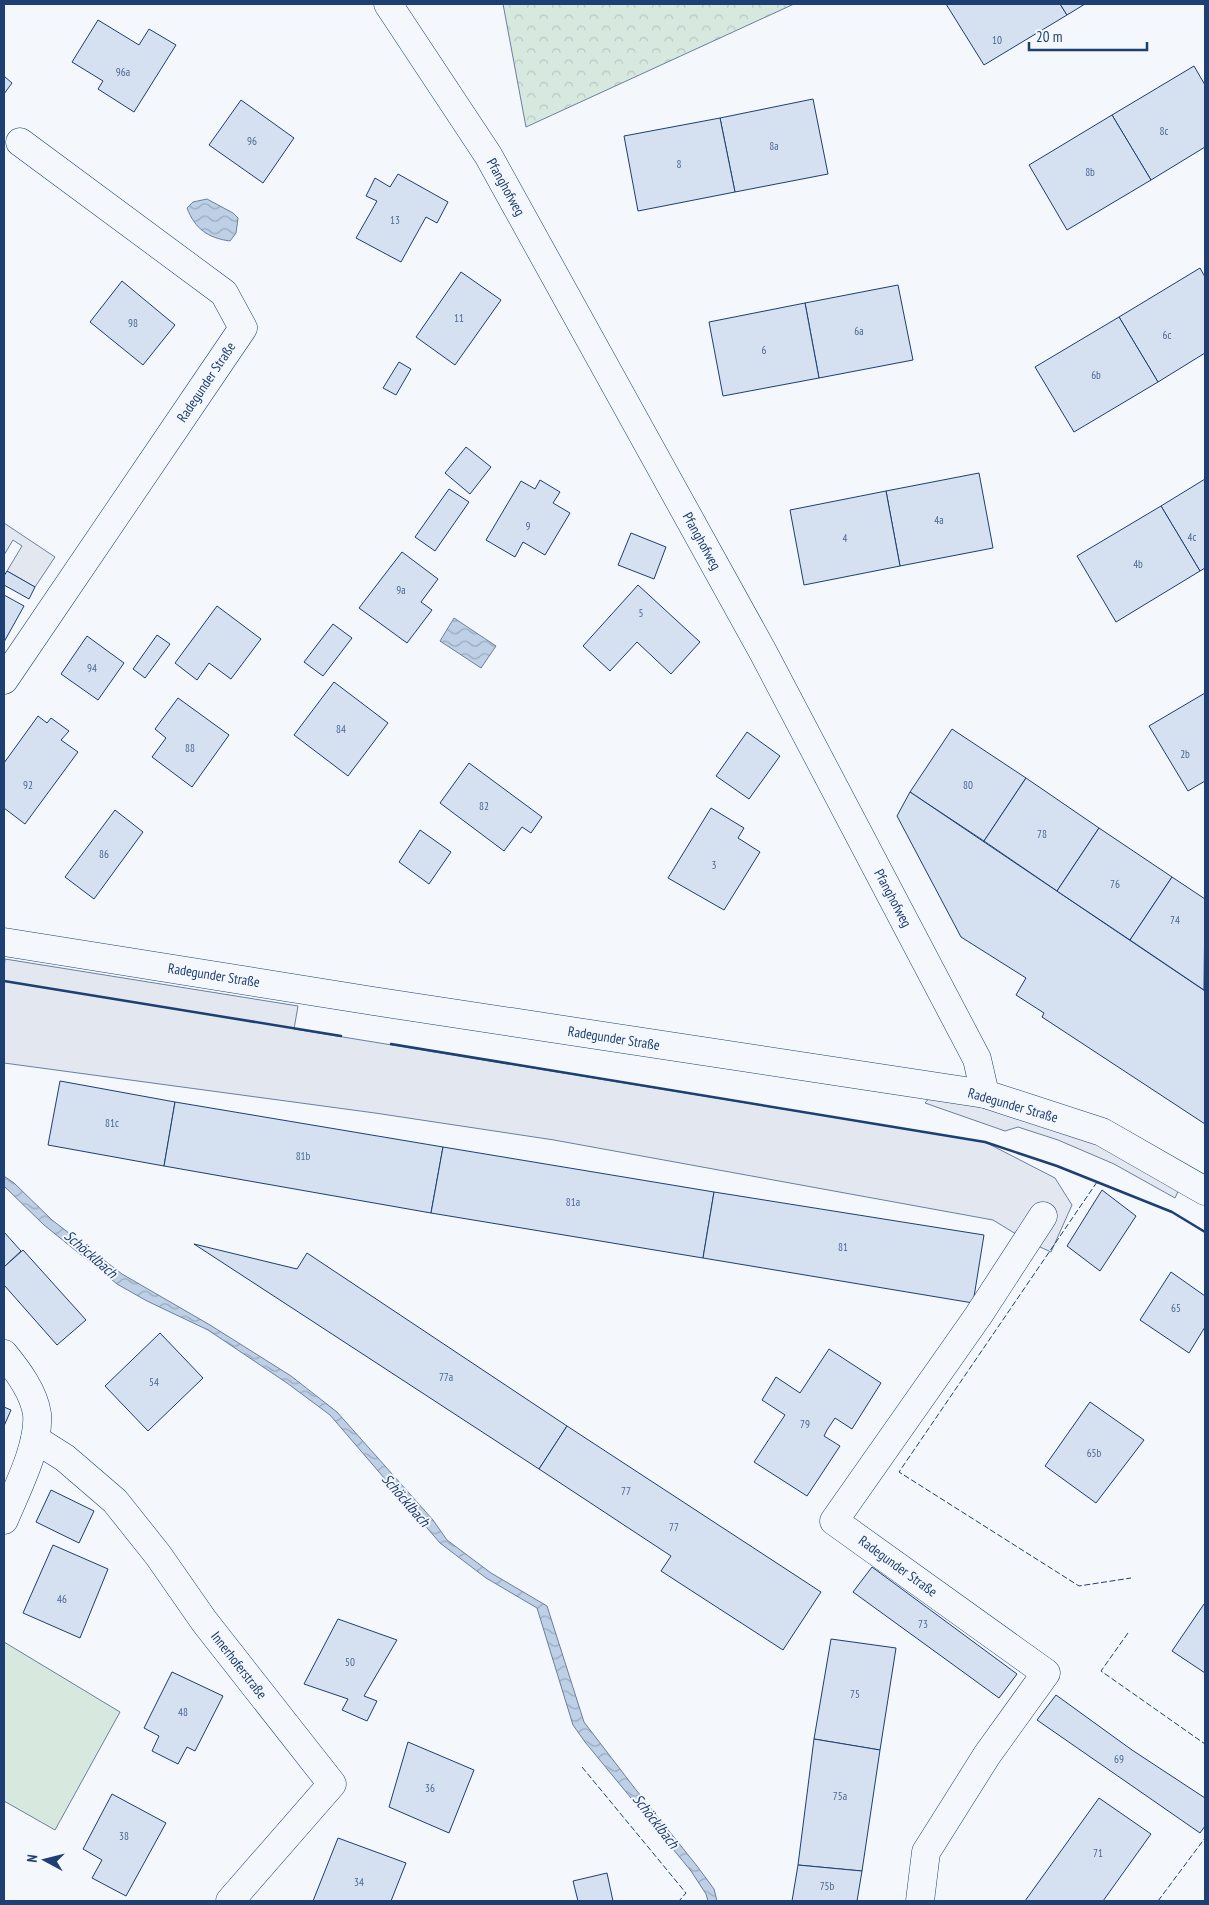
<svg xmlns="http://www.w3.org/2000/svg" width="1209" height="1905" font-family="'PT Sans Narrow',sans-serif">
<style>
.grass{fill:#d7e8df;stroke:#687fa3}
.forest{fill:url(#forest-crowns);stroke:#687fa3}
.parking{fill:#e3e8f0;stroke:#687fa3}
.water{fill:url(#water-waves);stroke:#687fa3}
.building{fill:#d5e0f0;stroke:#1d3f73}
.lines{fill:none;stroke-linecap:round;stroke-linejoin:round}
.street-casing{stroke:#1d3f73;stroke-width:29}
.secondary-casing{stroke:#1d3f73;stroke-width:29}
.street{stroke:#f4f7fb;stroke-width:28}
.secondary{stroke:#f4f7fb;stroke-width:28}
.fence{stroke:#1d3f73;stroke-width:1;stroke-dasharray:6 2.5;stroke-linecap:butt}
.wall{stroke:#1d3f73;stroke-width:2.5}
.labels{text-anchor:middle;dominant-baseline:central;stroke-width:4;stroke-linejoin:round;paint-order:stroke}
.number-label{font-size:11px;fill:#4b6792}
.street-label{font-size:14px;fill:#1d3f73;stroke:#f4f7fb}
.water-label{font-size:15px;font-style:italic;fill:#1d3f73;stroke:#f4f7fb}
</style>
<defs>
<pattern id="forest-crowns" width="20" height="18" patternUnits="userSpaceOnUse" patternTransform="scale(1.25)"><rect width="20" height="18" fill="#d7e8df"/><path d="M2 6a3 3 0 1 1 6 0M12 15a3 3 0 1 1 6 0" fill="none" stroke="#b8c8c3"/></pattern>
<pattern id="water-waves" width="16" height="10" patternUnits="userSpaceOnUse" patternTransform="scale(1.25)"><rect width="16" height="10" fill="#bed0e5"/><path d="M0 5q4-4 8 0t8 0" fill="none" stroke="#9aaabe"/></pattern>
</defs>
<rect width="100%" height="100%" fill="#f4f7fb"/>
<polygon class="grass" points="4,1642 120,1712 55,1830 4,1801"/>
<polygon class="forest" points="503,4 794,4 526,127"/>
<g class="parking">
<polygon points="4,523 55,557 35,587 7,571 22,546 13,540 4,555"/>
<polygon points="5,959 298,1006 294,1029 985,1142 1055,1178 1072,1205 1051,1252 1029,1242 993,1220 554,1140 375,1113 4,1063 4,970"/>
<polygon points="931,1096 979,1104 1090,1135 1183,1181 1175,1198 1114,1164 1058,1140 1018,1127 1005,1131 925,1103"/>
</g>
<g class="water">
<path d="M 207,199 L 233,213 L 238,218 L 236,233 L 230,241 C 208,238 195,229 187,208 L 193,202 Z"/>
<polygon points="454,618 496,646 481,668 440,641"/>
<polygon points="4,1176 14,1183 52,1220 122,1274 210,1325 291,1376 337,1412 433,1520 447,1540 491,1573 547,1606 584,1722 633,1786 697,1866 714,1889 717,1901 708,1901 706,1894 691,1871 585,1742 573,1725 537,1608 486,1578 440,1543 330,1415 287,1383 208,1330 147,1301 117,1284 44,1225 4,1186"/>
</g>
<g class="building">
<polygon points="946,4 1060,4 1067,15 984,65"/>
<polygon points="1060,4 1085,4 1067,15"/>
<polygon points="98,20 139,45 149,29 176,45 134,112 98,89 103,81 72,62"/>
<polygon points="1194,66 1205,85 1205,147 1151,180 1112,115"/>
<polygon points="4,76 12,83 4,94"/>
<polygon points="813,99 828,174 735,192 720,118"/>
<polygon points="241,100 294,138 263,183 209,145"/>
<polygon points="1112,115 1151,180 1067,230 1029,165"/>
<polygon points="720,118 735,192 638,211 624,136"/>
<polygon points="398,174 448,202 437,223 426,217 401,262 356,238 377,201 366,196 375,178 390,187"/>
<polygon points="1200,268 1205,277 1205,353 1158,382 1119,317"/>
<polygon points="461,272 501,300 455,365 416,337"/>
<polygon points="122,281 175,325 143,365 90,322"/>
<polygon points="898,285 913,360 819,378 805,303"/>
<polygon points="805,303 819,378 723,396 709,322"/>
<polygon points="1119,317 1158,382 1074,432 1035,367"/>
<polygon points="399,362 411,369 396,395 383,388"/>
<polygon points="466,447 491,467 470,494 445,473"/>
<polygon points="979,473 993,548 900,566 886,491"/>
<polygon points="1205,479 1205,568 1200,571 1161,506"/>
<polygon points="540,480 560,492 553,503 570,513 545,555 523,542 515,557 486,540 521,481 535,489"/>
<polygon points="449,489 469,502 435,551 415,537"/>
<polygon points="886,491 900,566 804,585 790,510"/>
<polygon points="1161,506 1200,571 1116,622 1077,556"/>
<polygon points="631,533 666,547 654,579 618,565"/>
<polygon points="402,552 438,579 421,602 432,610 407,643 359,608"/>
<polygon points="7,571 35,587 29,599 4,585 4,576"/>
<polygon points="638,585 700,642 671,674 637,642 610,671 583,646"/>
<polygon points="4,595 24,606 4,642"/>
<polygon points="217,606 261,639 231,679 209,663 197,680 175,663"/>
<polygon points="333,624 352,638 323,676 304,662"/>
<polygon points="157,635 170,644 145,678 133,669"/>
<polygon points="87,636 124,663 98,700 61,674"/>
<polygon points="334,682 388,723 348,776 294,735"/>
<polygon points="1205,693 1205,781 1188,791 1149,726"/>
<polygon points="178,698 229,735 192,787 152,757 166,738 155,729"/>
<polygon points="38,716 47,723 51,718 69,731 61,740 78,752 25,824 4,808 4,763"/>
<polygon points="952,729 1026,778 984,841 910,792"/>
<polygon points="747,732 780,756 749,799 716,776"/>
<polygon points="469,763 542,817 531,833 522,827 504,851 440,803"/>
<polygon points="1026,778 1099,828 1057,891 984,841"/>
<polygon points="910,792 1205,991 1205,1124 1042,1017 1044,1013 1016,995 1026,978 961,937 897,816"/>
<polygon points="711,808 744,828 738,838 760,852 724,910 668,878"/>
<polygon points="115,810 143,832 94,899 65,877"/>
<polygon points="1099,828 1172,877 1130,940 1057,891"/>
<polygon points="420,830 451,852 429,884 399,862"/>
<polygon points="1172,877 1205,899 1204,990 1130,940"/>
<polygon points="60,1081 175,1102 164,1166 48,1145"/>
<polygon points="175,1102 443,1147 431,1213 164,1166"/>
<polygon points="443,1147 714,1192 703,1258 431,1213"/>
<polygon points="1102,1190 1136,1216 1100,1271 1067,1246"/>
<polygon points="714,1192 984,1235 973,1303 703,1258"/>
<polygon points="4,1232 21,1251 4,1267"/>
<polygon points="194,1244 297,1269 307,1253 567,1426 539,1469"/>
<polygon points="23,1250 86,1320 57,1345 4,1285 4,1267"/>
<polygon points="1171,1272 1205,1296 1205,1327 1189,1353 1140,1320"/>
<polygon points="160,1333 203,1378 148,1431 105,1386"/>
<polygon points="829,1349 881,1383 852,1429 835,1418 827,1430 824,1436 840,1446 807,1496 754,1462 785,1415 762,1400 776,1377 800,1393"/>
<polygon points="1090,1402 1144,1440 1096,1503 1045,1466"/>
<polygon points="4,1407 11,1410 4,1426"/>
<polygon points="567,1426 821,1592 783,1650 661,1571 671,1556 539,1469"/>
<polygon points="51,1490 94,1511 79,1543 36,1522"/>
<polygon points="53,1545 108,1569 80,1638 23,1613"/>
<polygon points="872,1567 1017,1674 999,1698 853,1592"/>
<polygon points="1204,1604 1205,1605 1205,1673 1172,1651"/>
<polygon points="338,1619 397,1640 364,1696 377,1701 367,1721 342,1710 348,1699 304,1684"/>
<polygon points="831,1639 896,1648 880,1750 814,1739"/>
<polygon points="172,1672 223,1696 195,1751 187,1747 178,1764 152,1751 159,1736 144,1728"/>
<polygon points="1056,1695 1132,1750 1205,1798 1205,1826 1200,1833 1037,1720"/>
<polygon points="814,1739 880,1750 862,1871 798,1865"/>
<polygon points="408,1742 474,1770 449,1833 389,1807"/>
<polygon points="112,1794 166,1823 126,1896 92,1878 102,1860 83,1849"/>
<polygon points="1099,1798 1151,1834 1103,1901 1025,1901"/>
<polygon points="338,1838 406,1863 391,1901 313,1901"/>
<polygon points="798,1865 862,1871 857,1901 792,1901"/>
<polygon points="607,1873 613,1901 578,1901 573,1881"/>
</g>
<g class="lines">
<defs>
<g id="street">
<polyline points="388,4 488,155 763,652 977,1059 985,1094"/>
<polyline points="4,680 243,328 224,293 20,142"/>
<path d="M 4,1354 C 17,1370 34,1392 37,1414 C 40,1445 16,1491 4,1520"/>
<polyline points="35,1439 65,1458 115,1501 158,1555 204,1621 332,1784 230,1901"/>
<polyline points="920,1901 926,1852 987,1755 1046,1673 834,1521 978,1316 1043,1216"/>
</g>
<polyline id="secondary" points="4,942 373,1001 985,1094 1102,1132 1205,1191"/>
</defs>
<use href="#street" class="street-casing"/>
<use href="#secondary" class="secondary-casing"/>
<use href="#street" class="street"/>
<use href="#secondary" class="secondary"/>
<g class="fence">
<polyline points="1097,1182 899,1472 1079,1586 1131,1578"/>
<polyline points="1128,1633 1101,1671 1205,1744"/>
<polyline points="582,1767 686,1893 679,1901"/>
<polyline points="1158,1901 1205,1838"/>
</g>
<g class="wall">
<polyline points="4,981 341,1036"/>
<polyline points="391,1044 985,1142 1057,1166 1172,1212 1205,1232"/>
</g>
</g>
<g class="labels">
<g class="number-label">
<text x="997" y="40">10</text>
<text x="123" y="72">96a</text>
<text x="1164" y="131">8c</text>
<text x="252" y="141">96</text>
<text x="774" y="146">8a</text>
<text x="679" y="164">8</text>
<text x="1090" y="172">8b</text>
<text x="395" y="220">13</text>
<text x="459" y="318">11</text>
<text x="133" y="323">98</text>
<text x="859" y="331">6a</text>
<text x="1167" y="335">6c</text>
<text x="764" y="350">6</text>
<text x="1096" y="375">6b</text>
<text x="939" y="520">4a</text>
<text x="528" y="526">9</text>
<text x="1192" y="537">4c</text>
<text x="845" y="538">4</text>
<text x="1138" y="564">4b</text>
<text x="401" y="590">9a</text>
<text x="641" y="613">5</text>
<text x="92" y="668">94</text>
<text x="341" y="729">84</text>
<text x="190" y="748">88</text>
<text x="1185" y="754">2b</text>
<text x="28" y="785">92</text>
<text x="968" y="785">80</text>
<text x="484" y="806">82</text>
<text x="1042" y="834">78</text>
<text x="104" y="854">86</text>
<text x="714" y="865">3</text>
<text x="1115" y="884">76</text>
<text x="1175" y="920">74</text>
<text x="112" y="1123">81c</text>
<text x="303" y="1156">81b</text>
<text x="573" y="1202">81a</text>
<text x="843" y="1247">81</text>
<text x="1176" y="1308">65</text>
<text x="446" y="1377">77a</text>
<text x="154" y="1382">54</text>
<text x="805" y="1424">79</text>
<text x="1094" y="1453">65b</text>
<text x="626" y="1491">77</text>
<text x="674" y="1527">77</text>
<text x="62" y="1599">46</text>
<text x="923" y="1624">73</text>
<text x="350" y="1662">50</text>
<text x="855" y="1694">75</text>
<text x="183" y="1712">48</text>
<text x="1119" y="1759">69</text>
<text x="430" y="1788">36</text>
<text x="840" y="1796">75a</text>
<text x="124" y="1836">38</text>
<text x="1098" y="1853">71</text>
<text x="359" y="1882">34</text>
<text x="827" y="1886">75b</text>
</g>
<g class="street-label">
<text transform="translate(506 187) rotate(61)">Pfanghofweg</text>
<text transform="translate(206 382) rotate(-56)">Radegunder Straße</text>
<text transform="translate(702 541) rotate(61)">Pfanghofweg</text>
<text transform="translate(893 898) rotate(62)">Pfanghofweg</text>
<text transform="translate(214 975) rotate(9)">Radegunder Straße</text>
<text transform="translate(614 1038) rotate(9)">Radegunder Straße</text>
<text transform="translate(1013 1105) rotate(16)">Radegunder Straße</text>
<text transform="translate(898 1566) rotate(36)">Radegunder Straße</text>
<text transform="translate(239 1665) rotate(52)">Innerhoferstraße</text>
</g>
<g class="water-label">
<text transform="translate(91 1254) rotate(41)">Schöcklbach</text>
<text transform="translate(406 1500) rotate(49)">Schöcklbach</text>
<text transform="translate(656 1821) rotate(52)">Schöcklbach</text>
</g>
</g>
<rect width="1209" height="1905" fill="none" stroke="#1d3f73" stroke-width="10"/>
<g transform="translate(45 1860) rotate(277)" stroke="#f4f7fb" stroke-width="4" paint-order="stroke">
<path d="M0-4L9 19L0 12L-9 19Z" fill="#1d3f73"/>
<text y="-8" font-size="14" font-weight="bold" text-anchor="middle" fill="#1d3f73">N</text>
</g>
<path d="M1029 42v8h118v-8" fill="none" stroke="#1d3f73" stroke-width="2.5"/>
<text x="1036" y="42" font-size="15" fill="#1d3f73" stroke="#f4f7fb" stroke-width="4" paint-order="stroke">20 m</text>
</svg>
